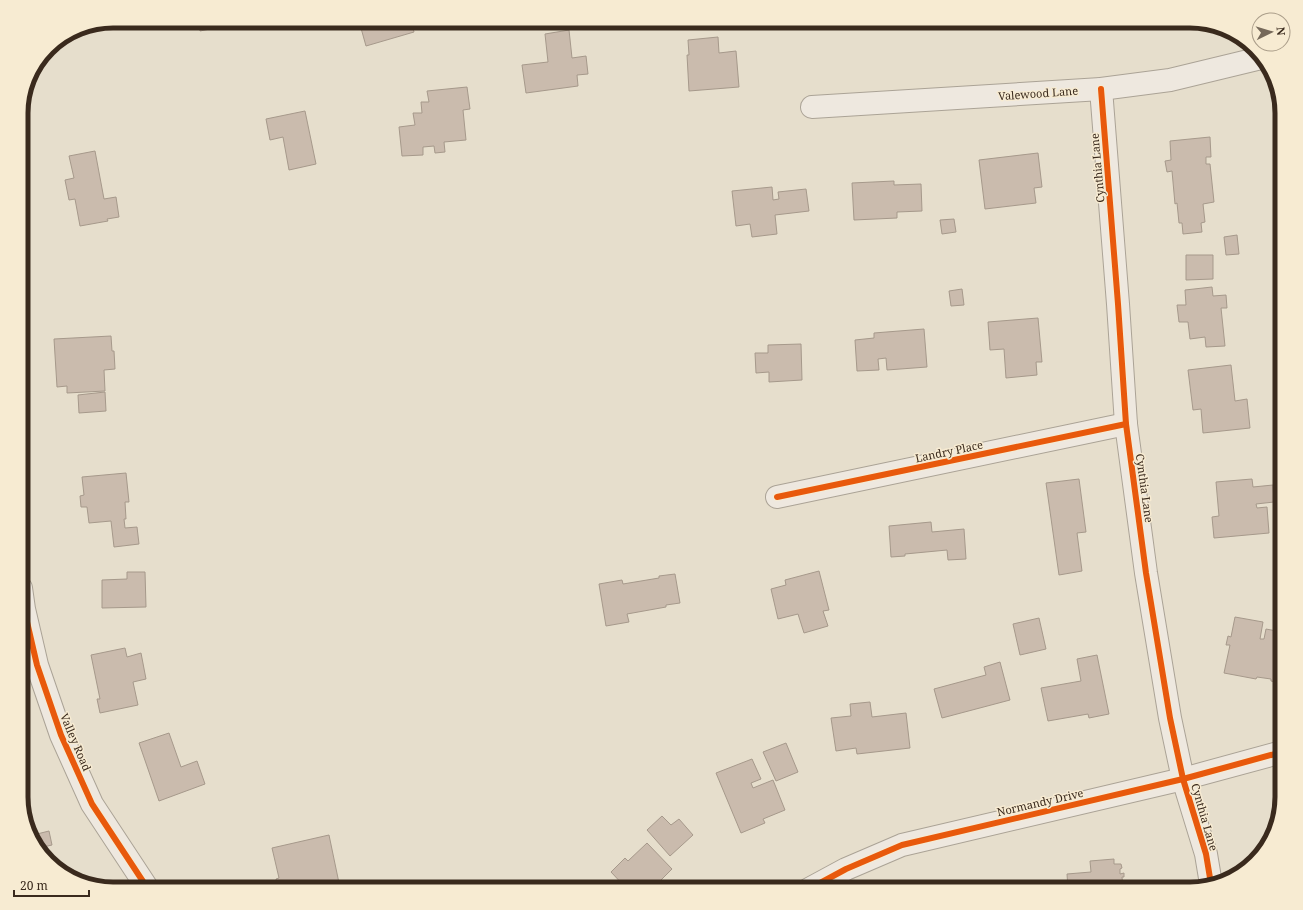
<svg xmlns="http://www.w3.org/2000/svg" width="1303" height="910" font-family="'Noto Serif',serif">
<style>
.building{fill:#cabbad;stroke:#a6998b}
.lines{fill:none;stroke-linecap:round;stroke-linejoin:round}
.minor-casing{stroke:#aba396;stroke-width:24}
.minor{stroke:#eee8df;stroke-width:22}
.cycleway-casing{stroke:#f7ebd2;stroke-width:8}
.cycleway{stroke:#e8590c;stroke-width:6}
.labels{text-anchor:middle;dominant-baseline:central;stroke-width:3;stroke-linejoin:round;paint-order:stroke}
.street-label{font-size:11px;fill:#3a2a1d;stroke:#f7ebd2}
.rim{fill:none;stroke:#3a2a1d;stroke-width:5}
</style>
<rect width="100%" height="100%" fill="#e6decc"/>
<g class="building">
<polygon points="188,21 229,21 230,25 200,31 199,25 191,27 190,23"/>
<polygon points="359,21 411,21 414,32 366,46"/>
<polygon points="569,30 572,58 586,56 588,74 577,75 578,86 526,93 522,65 548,62 545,34"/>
<polygon points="718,37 719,53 736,51 739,87 689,91 687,55 689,55 688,40"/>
<polygon points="467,87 470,109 463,110 466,140 444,142 445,152 435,153 434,146 423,147 423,155 402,156 399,127 415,125 413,113 422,113 421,102 429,102 427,91"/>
<polygon points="305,111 316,164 289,170 283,137 270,140 266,119"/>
<polygon points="1210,137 1211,157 1206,157 1206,164 1210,164 1214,202 1203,204 1205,222 1201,223 1202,232 1183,234 1182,223 1179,223 1177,203 1175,204 1172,171 1167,172 1165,161 1171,160 1170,141"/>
<polygon points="95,151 104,199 116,197 119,217 107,219 108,221 80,226 75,199 69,200 65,180 74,178 69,156"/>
<polygon points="1038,153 1042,187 1034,188 1036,203 985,209 979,160"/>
<polygon points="894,181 894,185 921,184 922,211 897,212 897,218 854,220 852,183"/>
<polygon points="772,187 773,200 779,199 778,192 806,189 809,211 775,215 777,234 752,237 750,224 736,226 732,191"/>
<polygon points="954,219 956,232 942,234 940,220"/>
<polygon points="1237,235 1239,254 1226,255 1224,237"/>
<polygon points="1186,255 1213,255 1213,279 1186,280"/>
<polygon points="1212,287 1213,296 1226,295 1227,308 1221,308 1225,346 1206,347 1205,337 1190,339 1188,322 1179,322 1177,305 1186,305 1185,290"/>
<polygon points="962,289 964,305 951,306 949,291"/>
<polygon points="1038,318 1042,362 1036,362 1037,375 1006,378 1004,349 990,350 988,322"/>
<polygon points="924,329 927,367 887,370 886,358 878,359 879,370 857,371 855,340 874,338 874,333"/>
<polygon points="111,336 112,351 114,351 115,369 104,370 105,391 67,393 67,386 57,387 54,339"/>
<polygon points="801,344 802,380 769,382 769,372 756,373 755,353 768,353 768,345"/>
<polygon points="1231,365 1235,401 1247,399 1250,428 1203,433 1201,409 1193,410 1188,370"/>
<polygon points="105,392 106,411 79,413 78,395"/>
<polygon points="126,473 129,502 125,502 126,519 124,519 125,528 137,527 139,544 114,547 111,521 89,523 87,507 81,507 80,496 84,495 82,477"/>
<polygon points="1079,479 1086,532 1077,533 1082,571 1059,575 1046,483"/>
<polygon points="1252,479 1253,487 1273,485 1274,502 1256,504 1257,508 1267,507 1269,533 1214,538 1212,517 1219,516 1216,482"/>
<polygon points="931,522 932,532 964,529 966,559 948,560 947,550 905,554 905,556 891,557 889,526"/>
<polygon points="819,571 829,610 823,611 828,626 804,633 798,614 778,619 771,589 786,585 785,580"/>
<polygon points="127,572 145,572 146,607 102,608 102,580 127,579"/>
<polygon points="675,574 680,603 666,605 666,607 627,614 629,622 606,626 599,584 622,580 623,584 659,578 659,576"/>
<polygon points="1235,617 1263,622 1260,639 1264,639 1266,629 1282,632 1282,684 1271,681 1271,679 1257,677 1256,679 1224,673 1230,645 1226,645 1228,636 1231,637"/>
<polygon points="1039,618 1046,649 1020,655 1013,624"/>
<polygon points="125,648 127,657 141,653 146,679 133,682 138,705 100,713 97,699 100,699 91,655"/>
<polygon points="1097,655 1109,714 1089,718 1088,714 1048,721 1041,688 1081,681 1077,659"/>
<polygon points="1000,662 1010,700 942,718 934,689 986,675 984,667"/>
<polygon points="870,702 872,717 906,713 910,748 857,754 856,748 836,751 831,718 851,716 850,704"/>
<polygon points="169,733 181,767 197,761 205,784 159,801 139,743"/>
<polygon points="786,743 798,772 776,781 763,752"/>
<polygon points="752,759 761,779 751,783 753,788 773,780 785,810 763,819 765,823 741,833 716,773"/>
<polygon points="25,799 34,831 30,832 21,802 21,800"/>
<polygon points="662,816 671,825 679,819 693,835 670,856 647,830"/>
<polygon points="49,831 52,845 39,848 37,834"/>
<polygon points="329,835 339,883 334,889 278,889 276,879 279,878 272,848"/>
<polygon points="647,843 672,869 652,889 627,889 611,872 625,858 628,861"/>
<polygon points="1114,859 1114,864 1121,864 1122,868 1120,869 1120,874 1124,873 1124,877 1122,877 1123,889 1068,889 1067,874 1091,872 1090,861"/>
</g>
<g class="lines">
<defs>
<g id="minor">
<polyline points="1101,89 1118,304 1126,424 1146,573 1170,718 1183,779 1206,854 1211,884"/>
<polyline points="812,107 1101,89 1170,80 1261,58"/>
<polyline points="777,497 1126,424"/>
<polyline points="21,588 24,609 37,665 61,735 92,804 148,889"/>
<polyline points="809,889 846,869 902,845 1183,779 1282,752"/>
</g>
</defs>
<use href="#minor" class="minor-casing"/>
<use href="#minor" class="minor"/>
<defs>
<g id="cycleway">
<polyline points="1101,89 1118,304 1126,424 1146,573 1170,718 1183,779 1206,854 1211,884"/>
<polyline points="777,497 1126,424"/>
<polyline points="21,588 24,609 37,665 61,735 92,804 148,889"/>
<polyline points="809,889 846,869 902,845 1183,779 1282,752"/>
</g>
</defs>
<use href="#cycleway" class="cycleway-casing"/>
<use href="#cycleway" class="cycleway"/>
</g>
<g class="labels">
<g class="street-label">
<text transform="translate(1038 93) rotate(-4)">Valewood Lane</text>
<text transform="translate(1097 168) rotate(-95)">Cynthia Lane</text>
<text transform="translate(949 451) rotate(-12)">Landry Place</text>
<text transform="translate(1145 488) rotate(82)">Cynthia Lane</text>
<text transform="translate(76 742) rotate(67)">Valley Road</text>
<text transform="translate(1040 802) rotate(-13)">Normandy Drive</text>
<text transform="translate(1205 817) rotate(74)">Cynthia Lane</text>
</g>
</g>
<path d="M0 0H1303V910H0ZM113 28H1190A85 85 0 0 1 1275 113V797A85 85 0 0 1 1190 882H113A85 85 0 0 1 28 797V113A85 85 0 0 1 113 28Z" fill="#f7ebd2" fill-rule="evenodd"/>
<path class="rim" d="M113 28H1190A85 85 0 0 1 1275 113V797A85 85 0 0 1 1190 882H113A85 85 0 0 1 28 797V113A85 85 0 0 1 113 28Z"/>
<g transform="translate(1271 32) rotate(85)"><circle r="19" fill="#f7ebd2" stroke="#ab9e8a"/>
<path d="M0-3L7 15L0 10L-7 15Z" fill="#76695a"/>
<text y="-6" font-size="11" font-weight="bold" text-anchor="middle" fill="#3a2a1d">N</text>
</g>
<path d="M14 890v6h75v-6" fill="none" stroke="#3a2a1d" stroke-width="2"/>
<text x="20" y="890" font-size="12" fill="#3a2a1d" stroke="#f7ebd2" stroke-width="3" paint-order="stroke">20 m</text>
</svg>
